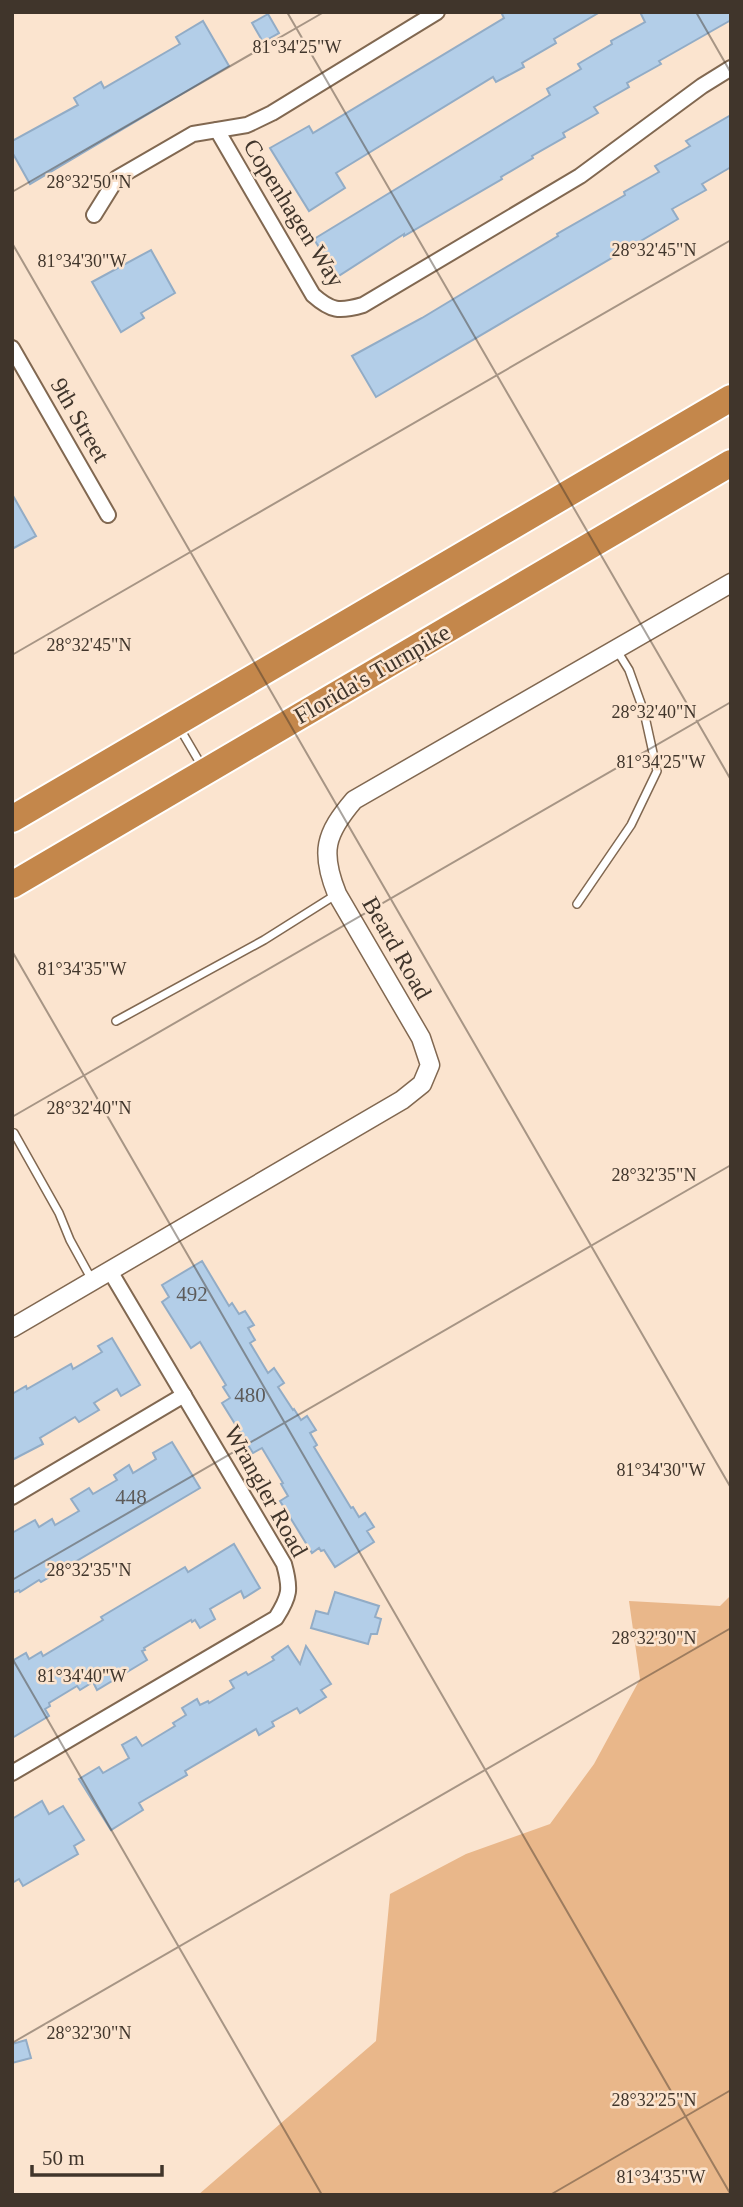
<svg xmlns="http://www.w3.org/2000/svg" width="743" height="2207" font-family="Georgia,serif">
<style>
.green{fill:#e9b78a}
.building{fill:#b3cee8;stroke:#92acc6;stroke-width:2}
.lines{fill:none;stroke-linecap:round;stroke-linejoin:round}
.service-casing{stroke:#816851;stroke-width:10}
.minor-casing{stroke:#816851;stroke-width:18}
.tertiary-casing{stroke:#816851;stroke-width:21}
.motorway-casing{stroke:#fff;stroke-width:30}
.service{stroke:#fff;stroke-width:7}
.minor{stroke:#fff;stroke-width:14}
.tertiary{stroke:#fff;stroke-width:18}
.motorway{stroke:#c4874b;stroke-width:26}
.ticks{fill:none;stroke:#40352b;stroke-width:2;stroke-opacity:0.45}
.labels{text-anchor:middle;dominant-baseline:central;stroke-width:5;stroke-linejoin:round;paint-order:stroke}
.number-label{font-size:21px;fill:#5d5b5a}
.street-label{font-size:24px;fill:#40352b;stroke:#fbe4cf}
.ticks-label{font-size:18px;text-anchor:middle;fill:#40352b;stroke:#fbe4cf;stroke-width:5;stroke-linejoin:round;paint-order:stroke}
</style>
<rect width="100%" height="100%" fill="#fbe4cf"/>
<polygon class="green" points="731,1595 731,2195 198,2195 376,2041 390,1894 466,1854 550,1824 594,1764 640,1679 629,1601 720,1606"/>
<g class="building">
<polygon points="501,12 600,12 554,39 556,43 522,63 524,67 496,82 493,77 336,173 345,188 309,211 270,148 309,126 313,133 504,18"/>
<polygon points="640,12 731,12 731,20 659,61 661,64 627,83 629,87 594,107 598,113 563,133 565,137 532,156 533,158 501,177 502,179 404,236 404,234 337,277 314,239 550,95 547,89 581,69 578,64 612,44 611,41 645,22"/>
<polygon points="268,14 279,33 263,42 252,23"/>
<polygon points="203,21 229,66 30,184 12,152 12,141 78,105 74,98 101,82 104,88 180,44 176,37"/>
<polygon points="731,115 731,167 702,184 706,190 672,209 678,219 376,397 352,356 422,318 558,236 557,234 625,195 624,192 659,172 655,166 690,146 686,141"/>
<polygon points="151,250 175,293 141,313 144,318 121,332 92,282"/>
<polygon points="12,494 36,536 12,549"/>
<polygon points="202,1261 229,1306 232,1303 239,1314 245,1311 254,1325 248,1328 255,1340 250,1343 268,1373 274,1368 284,1383 278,1387 293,1410 294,1409 301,1420 307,1416 316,1430 310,1433 317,1445 314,1447 351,1508 353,1507 359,1517 365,1513 374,1527 367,1531 374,1542 335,1567 324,1550 321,1551 319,1548 312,1553 280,1501 288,1496 281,1484 283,1483 262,1448 253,1453 222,1403 230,1398 223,1387 226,1385 200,1342 191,1348 162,1302 169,1297 162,1285"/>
<polygon points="112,1338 140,1385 121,1396 117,1389 94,1403 99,1410 79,1422 75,1417 40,1438 43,1444 12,1460 12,1394 26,1386 27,1389 71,1364 73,1369 102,1352 98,1346"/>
<polygon points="172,1442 200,1488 41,1582 39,1580 20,1592 19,1590 12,1593 12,1533 35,1520 39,1527 52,1519 55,1525 79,1511 71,1499 89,1488 93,1494 117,1480 114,1475 129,1465 133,1473 156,1459 153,1453"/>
<polygon points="234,1544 260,1588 244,1598 241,1591 210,1609 215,1619 200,1628 195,1620 192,1622 191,1620 144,1648 145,1650 142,1651 147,1660 97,1690 93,1682 80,1690 77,1686 49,1703 50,1706 45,1709 49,1716 12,1738 12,1661 26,1653 29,1659 41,1652 43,1656 103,1620 101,1617 185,1567 188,1572"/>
<polygon points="335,1592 379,1606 375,1617 381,1619 377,1634 371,1634 368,1644 311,1628 316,1611 328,1614"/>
<polygon points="288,1646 300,1664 306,1646 331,1684 321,1690 326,1697 300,1713 297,1708 272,1722 274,1726 259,1735 256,1729 185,1771 187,1775 139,1803 143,1810 111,1830 79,1779 99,1767 103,1773 129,1758 122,1745 136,1737 142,1746 175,1726 173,1723 186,1715 182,1708 197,1699 200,1705 208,1701 209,1703 234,1688 230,1681 246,1672 248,1675 274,1660 272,1657"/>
<polygon points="42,1801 49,1814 63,1806 84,1840 74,1846 78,1854 23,1886 19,1879 12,1883 12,1819"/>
<polygon points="26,2040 31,2058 12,2063 12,2044"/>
</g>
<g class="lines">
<defs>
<g id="service">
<polyline points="179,727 203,768"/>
<polyline points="577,904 631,825 657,771 644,712 629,670 616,649"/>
<polyline points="116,1021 264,940 337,894"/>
<polyline points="14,1133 59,1213 70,1240 92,1280"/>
</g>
<g id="minor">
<path d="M 217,130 L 313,295 C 331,311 339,312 363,305 L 580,176 L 702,86 L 731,68"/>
<polyline points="94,215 117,178 193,134 247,125 272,113 437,12"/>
<polyline points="12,348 108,515"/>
<polyline points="12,1497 184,1395"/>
<path d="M 12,1773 L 276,1618 C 290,1596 291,1589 284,1564 L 110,1271"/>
</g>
<path id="tertiary" d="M 12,1328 L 402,1100 L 422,1084 L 430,1065 L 421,1038 L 337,894 C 320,852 325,834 354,800 L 731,583"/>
<g id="motorway">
<polyline points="12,819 731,398"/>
<polyline points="12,885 731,463"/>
</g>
</defs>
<use href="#service" class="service-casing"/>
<use href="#minor" class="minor-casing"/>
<use href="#tertiary" class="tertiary-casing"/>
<use href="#motorway" class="motorway-casing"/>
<use href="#service" class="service"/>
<use href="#minor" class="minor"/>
<use href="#tertiary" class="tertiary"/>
<use href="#motorway" class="motorway"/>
</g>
<path class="ticks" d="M 287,12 L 731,780M 696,12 L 731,73M 12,192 L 324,12M 12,243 L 731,1488M 12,655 L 731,240M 12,951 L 731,2195M 12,1117 L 731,702M 12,1580 L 731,1165M 12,1658 L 322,2195M 12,2043 L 731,1628M 550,2195 L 731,2090"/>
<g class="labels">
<g class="number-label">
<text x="192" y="1294">492</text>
<text x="250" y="1395">480</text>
<text x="131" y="1497">448</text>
</g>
<g class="street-label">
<text transform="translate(294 213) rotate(58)">Copenhagen Way</text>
<text transform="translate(80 420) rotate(60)">9th Street</text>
<text transform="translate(372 674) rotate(-30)">Florida's Turnpike</text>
<text transform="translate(397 948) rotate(60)">Beard Road</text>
<text transform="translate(266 1491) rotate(61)">Wrangler Road</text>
</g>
</g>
<g class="ticks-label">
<text x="297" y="53">81°34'25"W</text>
<text x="89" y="188">28°32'50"N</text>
<text x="654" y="256">28°32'45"N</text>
<text x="82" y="267">81°34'30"W</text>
<text x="89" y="651">28°32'45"N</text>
<text x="654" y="718">28°32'40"N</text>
<text x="661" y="768">81°34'25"W</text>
<text x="82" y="975">81°34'35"W</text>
<text x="89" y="1114">28°32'40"N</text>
<text x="654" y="1181">28°32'35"N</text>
<text x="661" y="1476">81°34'30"W</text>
<text x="89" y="1576">28°32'35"N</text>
<text x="654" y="1644">28°32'30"N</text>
<text x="82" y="1682">81°34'40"W</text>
<text x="89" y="2039">28°32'30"N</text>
<text x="654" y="2106">28°32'25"N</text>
<text x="661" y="2183">81°34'35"W</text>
</g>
<rect width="743" height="2207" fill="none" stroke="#40352b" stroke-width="28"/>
<path d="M32 2165v10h130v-10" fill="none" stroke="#40352b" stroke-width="3.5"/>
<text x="42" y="2165" font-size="21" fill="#40352b" stroke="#fbe4cf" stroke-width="5" paint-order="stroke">50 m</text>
</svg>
